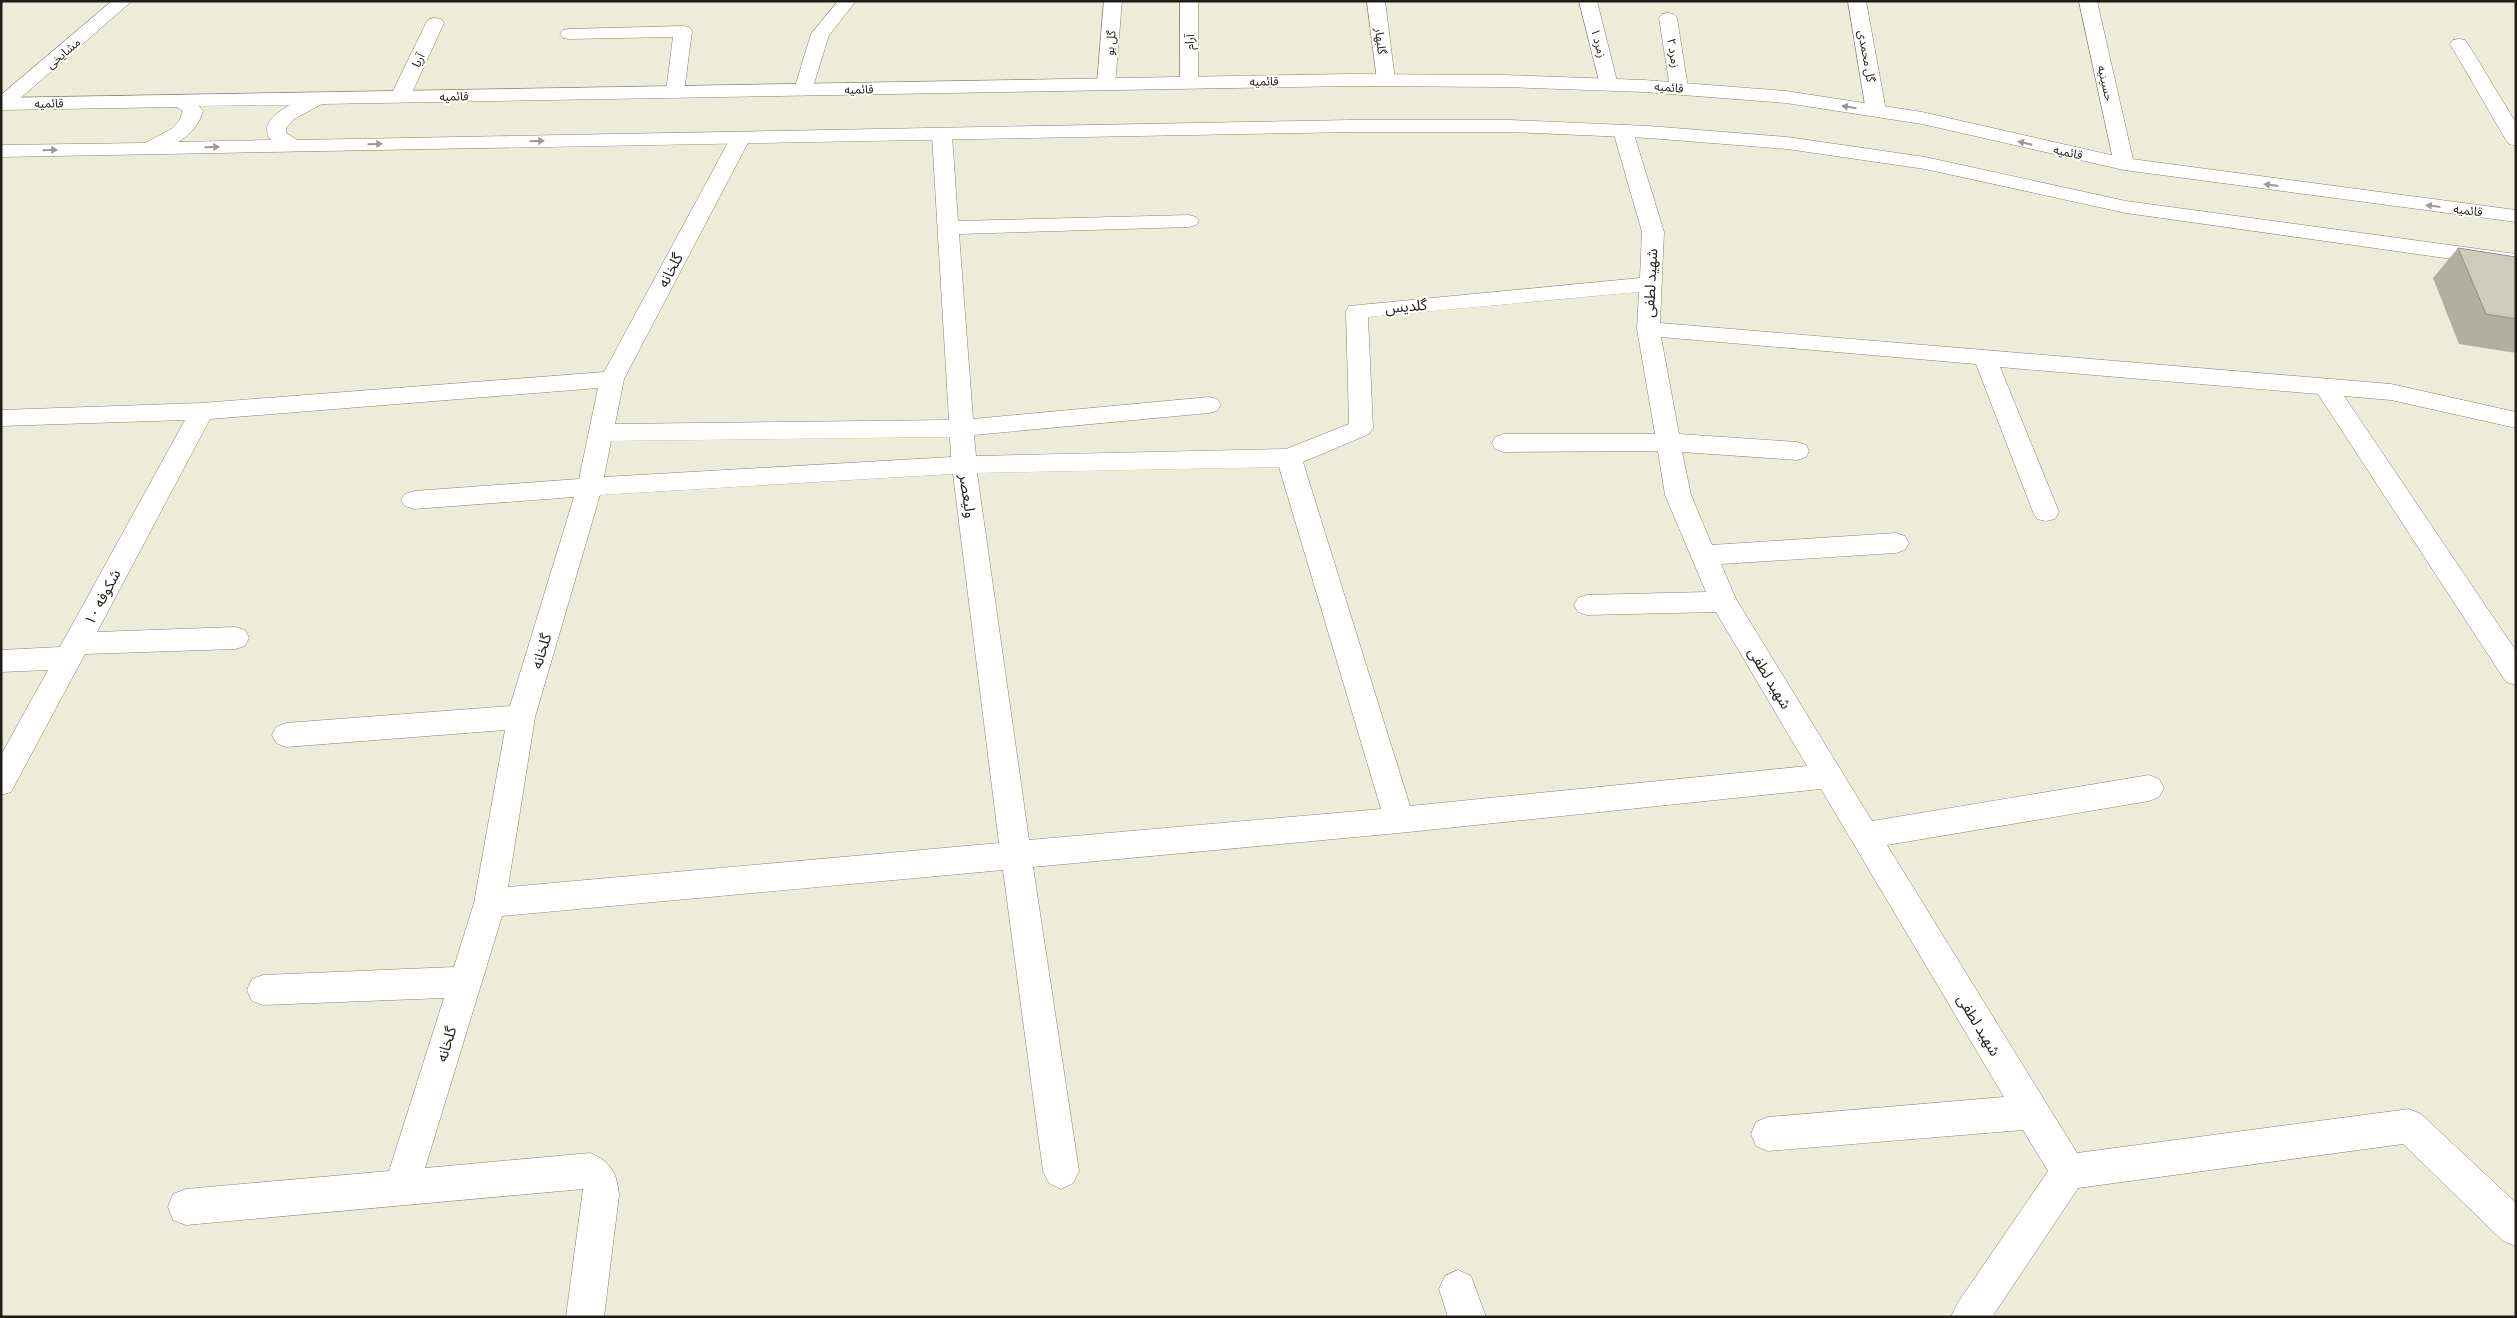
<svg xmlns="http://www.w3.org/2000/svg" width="2517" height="1318" font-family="Manrope,'Noto Sans Arabic',sans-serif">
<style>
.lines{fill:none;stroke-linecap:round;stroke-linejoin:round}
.minor-casing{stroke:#848372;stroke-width:1}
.major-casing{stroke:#848372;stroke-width:1}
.minor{fill:#fff;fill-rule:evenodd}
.major{fill:#fff;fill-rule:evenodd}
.wall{fill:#b0afa0}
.building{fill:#cdccba;stroke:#908f82}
.oneway{fill:#9a9a97}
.labels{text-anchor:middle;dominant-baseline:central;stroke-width:4;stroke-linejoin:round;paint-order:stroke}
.far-street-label{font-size:12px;fill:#1e1e17;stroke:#fff}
.street-label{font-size:15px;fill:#1e1e17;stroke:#fff}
</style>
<rect width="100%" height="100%" fill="#edecd9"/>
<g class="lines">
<defs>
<g id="minor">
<polygon points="112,1 132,1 9,108 1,110 1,95"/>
<polygon points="838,1 856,1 829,35 812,90 810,94 796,94 794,90 811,34"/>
<polygon points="1104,1 1122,1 1115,84 1113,88 1099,88 1097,84"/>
<polygon points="1180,1 1198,1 1198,83 1196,87 1182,87 1180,83"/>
<polygon points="1367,1 1385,1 1395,80 1393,84 1379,84 1377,80"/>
<polygon points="1579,1 1597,1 1618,85 1616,89 1602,89 1600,85"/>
<polygon points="1848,1 1866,1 1886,111 1883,115 1869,115 1866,111"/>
<polygon points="2079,1 2097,1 2134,164 2131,168 2117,168 2114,164"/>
<polygon points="1668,13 1674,14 1677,18 1688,88 1686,92 1672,92 1670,88 1659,18 1662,14"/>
<polygon points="435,18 441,19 444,23 410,97 407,101 393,101 390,97 426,23 429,19"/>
<polygon points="683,26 689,27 692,31 684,92 682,96 668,96 666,92 673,37 569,39 563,38 560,34 563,30 569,29"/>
<polygon points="2459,39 2465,40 2468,44 2516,123 2516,146 2509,144 2506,140 2450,44 2453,40"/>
<path d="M 1623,125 L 1630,127 L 1633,131 L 1664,232 L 1660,323 L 2391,384 L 2516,412 L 2516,428 L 2391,400 L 2344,396 L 2516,651 L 2516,685 L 2506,682 L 2318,394 L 2000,367 L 2059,512 L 2055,519 L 2046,521 L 2037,519 L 2033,512 L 1976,364 L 1661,337 L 1679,434 L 1797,442 L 1806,445 L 1809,451 L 1806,457 L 1797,460 L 1682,452 L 1691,495 L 1712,545 L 1896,533 L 1905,536 L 1909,543 L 1905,550 L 1896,553 L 1721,564 L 1736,599 L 1872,821 L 2149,775 L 2159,779 L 2164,788 L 2159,797 L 2149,801 L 1887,845 L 2077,1153 L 2409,1109 L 2421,1114 L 2516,1203 L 2516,1246 L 2503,1241 L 2403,1144 L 2078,1188 L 1992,1317 L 1951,1317 L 1957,1304 L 2048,1171 L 2023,1130 L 1768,1151 L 1756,1146 L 1751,1134 L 1756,1122 L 1768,1117 L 2004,1097 L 1821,789 L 1399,833 L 1033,867 L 1079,1171 L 1073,1183 L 1061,1189 L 1049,1183 L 1043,1171 L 1003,870 L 502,916 L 425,1168 L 590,1153 C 611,1162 617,1173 619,1195 L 604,1317 L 566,1317 L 583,1189 L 186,1225 L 173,1220 L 168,1207 L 173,1194 L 186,1189 L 389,1171 L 444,998 L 263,1005 L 252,1001 L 247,990 L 252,979 L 263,975 L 454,967 L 474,903 L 505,730 L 286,747 L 276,743 L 272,735 L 276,727 L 286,723 L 510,706 L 574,497 L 414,509 L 405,506 L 401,500 L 405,494 L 414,491 L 579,479 L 598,388 L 210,419 L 97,632 L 235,627 L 245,630 L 249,638 L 245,646 L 235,649 L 85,654 L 11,792 L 1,795 L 1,755 L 48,670 L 1,672 L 1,650 L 60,647 L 185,420 L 1,426 L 1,410 L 202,403 L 604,372 L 731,137 L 734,133 L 748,133 L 751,137 L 624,379 L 615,424 L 949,420 L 932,135 L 935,131 L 949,131 L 952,135 L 958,221 L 1189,215 L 1196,217 L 1199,221 L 1196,225 L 1189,227 L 959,234 L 973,419 L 1209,397 L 1217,399 L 1221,405 L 1217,411 L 1209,413 L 974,435 L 976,456 L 1286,449 L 1349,424 L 1346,311 L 1349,306 L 1640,278 L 1642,232 L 1613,131 L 1616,127 ZM 1639,292 L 1637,329 L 1655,434 L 1504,434 L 1495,437 L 1492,443 L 1495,449 L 1504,452 L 1658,451 L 1665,495 L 1706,592 L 1587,595 L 1578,598 L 1574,605 L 1578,612 L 1587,615 L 1716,612 L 1807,766 L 1410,806 L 1303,462 L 1369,434 L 1373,428 L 1368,317 ZM 950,437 L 951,457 L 604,477 L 611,441 ZM 1279,467 L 1381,809 L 1029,840 L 977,473 ZM 953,474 L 999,843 L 508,887 L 535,717 L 600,495 Z"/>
<polygon points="1458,1270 1471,1276 1486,1317 1448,1317 1439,1289 1445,1276"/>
</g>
<path id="major" d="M 1349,74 L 1504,75 L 1644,80 L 1786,91 L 1922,112 L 2124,158 L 2516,210 L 2516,222 L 2124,170 L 1922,124 L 1786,103 L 1644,92 L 1504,87 L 1349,86 L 322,104 L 294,119 L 286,128 L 286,133 L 297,140 L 1353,120 L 1510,120 L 1649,126 L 1787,137 L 1925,157 L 2126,201 L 2516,254 L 2516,268 L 2126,213 L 1925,169 L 1787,149 L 1649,138 L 1510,132 L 1353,132 L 1,157 L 1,145 L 145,143 L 171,129 L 179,121 L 183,111 L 177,107 L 1,110 L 1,98 ZM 290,105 C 277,112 259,125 271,140 L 178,142 C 190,135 199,125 203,111 L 199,106 Z"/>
</defs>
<use href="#minor" class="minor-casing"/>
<use href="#major" class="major-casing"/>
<use href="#minor" class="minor"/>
<use href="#major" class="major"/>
</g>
<polygon class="wall" points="2458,248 2516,257 2516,353 2459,344 2433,278"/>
<polygon class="building" points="2458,248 2516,257 2516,319 2486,314"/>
<defs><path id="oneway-solid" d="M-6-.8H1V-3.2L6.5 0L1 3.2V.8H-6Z" transform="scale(1.25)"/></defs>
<g class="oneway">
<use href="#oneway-solid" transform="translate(1849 107) rotate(-171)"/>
<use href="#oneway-solid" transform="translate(537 141) rotate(-1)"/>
<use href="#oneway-solid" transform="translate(2025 143) rotate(-167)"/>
<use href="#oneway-solid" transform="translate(375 144) rotate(-1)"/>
<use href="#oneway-solid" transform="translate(212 147) rotate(-1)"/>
<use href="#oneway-solid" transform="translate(50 150) rotate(-1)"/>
<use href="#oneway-solid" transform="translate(2271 185) rotate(-173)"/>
<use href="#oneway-solid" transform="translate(2433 206) rotate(-173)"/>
</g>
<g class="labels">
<g class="far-street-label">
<text transform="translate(1381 41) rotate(83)">گلبهار</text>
<text transform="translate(1189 42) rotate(-90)">آرام</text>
<text transform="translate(1110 43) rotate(-85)">گل بو</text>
<text transform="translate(1599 43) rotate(76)">زمرد ۱</text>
<text transform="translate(63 53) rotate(-40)">مشایخی</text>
<text transform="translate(1674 53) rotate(81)">زمرد ۲</text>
<text transform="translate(1867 56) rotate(80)">گل محمدی</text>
<text transform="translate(418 60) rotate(-64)">آریا</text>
<text transform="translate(1264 81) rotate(-1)">قائمیه</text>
<text transform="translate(2106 83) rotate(77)">حسینیه</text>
<text transform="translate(1669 87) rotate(5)">قائمیه</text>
<text transform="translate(859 89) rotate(-1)">قائمیه</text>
<text transform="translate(454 96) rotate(-1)">قائمیه</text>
<text transform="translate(49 103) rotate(-1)">قائمیه</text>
<text transform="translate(2068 152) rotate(12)">قائمیه</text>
<text transform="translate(2468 210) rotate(7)">قائمیه</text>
</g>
<g class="street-label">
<text transform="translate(670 270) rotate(-62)">گلخانه</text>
<text transform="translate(1650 283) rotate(-87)">شهید لطفی</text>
<text transform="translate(1406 306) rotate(-5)">گلدیس</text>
<text transform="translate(968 496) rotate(82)">ولیعصر</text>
<text transform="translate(102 597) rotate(-62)">شکوفه ۱۰</text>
<text transform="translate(541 651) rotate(-73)">گلخانه</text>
<text transform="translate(1770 678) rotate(59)">شهید لطفی</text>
<text transform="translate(1979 1025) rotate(59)">شهید لطفی</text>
<text transform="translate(446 1044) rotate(-73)">گلخانه</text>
</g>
</g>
<rect width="2517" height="1318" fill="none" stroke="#1e1e17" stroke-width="5"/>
</svg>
